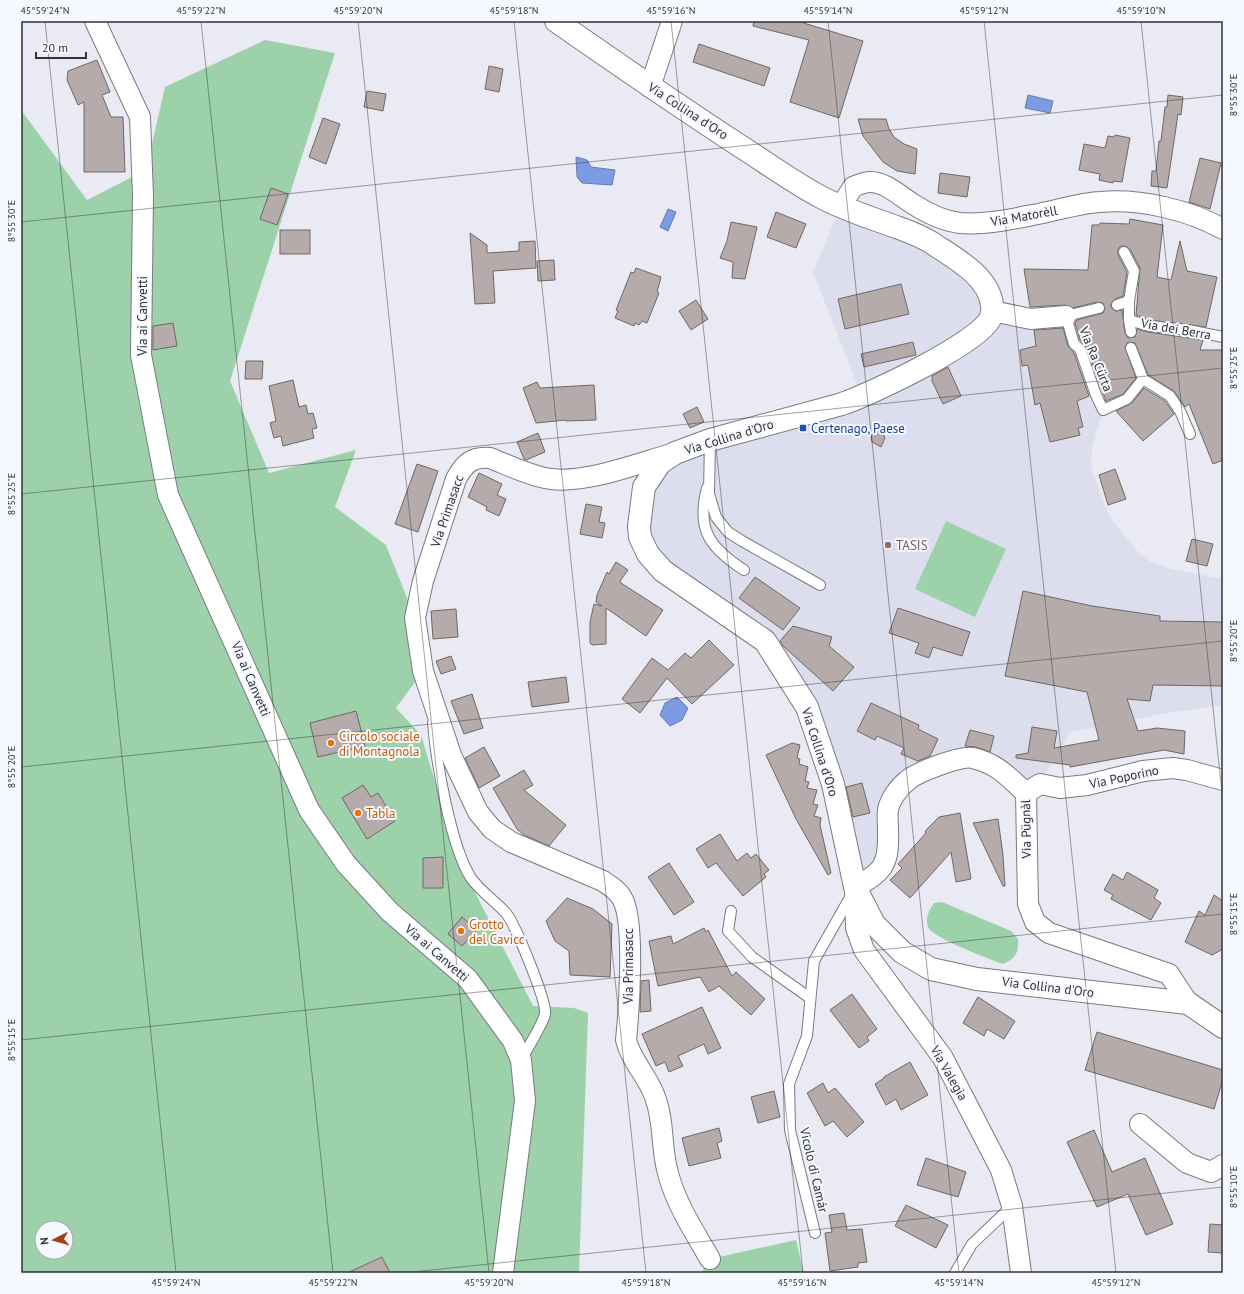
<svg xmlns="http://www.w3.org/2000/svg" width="1244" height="1294" font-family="'PT Sans',sans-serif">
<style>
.built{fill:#dcdeed}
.green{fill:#9cd1a9;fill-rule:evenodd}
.water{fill:#7b9ce2;stroke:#657cae}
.building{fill:#b5abaa;stroke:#706766}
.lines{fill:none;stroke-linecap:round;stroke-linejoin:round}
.service-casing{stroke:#797b82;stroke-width:12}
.minor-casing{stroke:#797b82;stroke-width:22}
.tertiary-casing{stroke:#797b82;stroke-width:24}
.service{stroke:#fff;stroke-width:10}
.minor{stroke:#fff;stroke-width:20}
.tertiary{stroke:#fff;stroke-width:22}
.ticks{fill:none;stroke:#323235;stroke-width:1;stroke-opacity:0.45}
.transit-dot{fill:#1a4fb4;stroke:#f6f8ff;stroke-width:1.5}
.education-dot{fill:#8d6e63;stroke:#f6f8ff;stroke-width:1.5}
.food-dot{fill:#e8710a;stroke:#f6f8ff;stroke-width:1.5}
.labels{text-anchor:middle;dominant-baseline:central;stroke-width:4;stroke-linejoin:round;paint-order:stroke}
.street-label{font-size:13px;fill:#323235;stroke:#f6f8ff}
.transit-label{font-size:13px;fill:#164399;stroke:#f6f8ff;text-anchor:start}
.education-label{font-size:13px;fill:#785e54;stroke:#f6f8ff;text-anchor:start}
.food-label{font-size:13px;fill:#c56008;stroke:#f6f8ff;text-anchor:start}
.neatline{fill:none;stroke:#323235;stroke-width:1.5}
.ticks-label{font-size:10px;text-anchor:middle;fill:#323235}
</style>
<rect width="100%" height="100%" fill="#e9eaf3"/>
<polygon class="built" points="841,206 925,238 992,304 1066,316 1103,410 1092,449 1091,467 1104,504 1112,520 1139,553 1149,561 1171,569 1223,579 1223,705 1168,713 1070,732 1040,784 1026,793 972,757 896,793 888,855 855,887 833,784 765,641 648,554 644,487 660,463 862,397 813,272"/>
<g class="green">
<path d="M 265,40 L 335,53 L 230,381 L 269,473 L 356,450 L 335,507 L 386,545 L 415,618 L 423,671 L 396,708 L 421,735 L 459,861 L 533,1006 L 574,1008 L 588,1013 L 579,1273 L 21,1273 L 21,110 L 87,200 L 146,170 L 165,87 ZM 42,1228 L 66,1228 L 66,1252 L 42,1252 Z"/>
<polygon points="946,521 1006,549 975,617 915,589"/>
<path d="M 942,902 L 1011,931 L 1018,939 C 1018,954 1017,957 1003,964 C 990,959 932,938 928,927 C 925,917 929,911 934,903 Z"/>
<polygon points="796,1240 804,1273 701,1273 710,1259"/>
</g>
<g class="water">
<polygon points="1028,95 1053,101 1050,113 1025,108"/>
<polygon points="576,157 587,160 591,167 615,170 612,185 582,183 577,177"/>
<polygon points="668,209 676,212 668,231 660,227"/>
<polygon points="677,697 688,708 682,720 670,726 660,715 665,703"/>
</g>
<g class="building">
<polygon points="754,21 797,21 863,41 839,118 790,102 809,40 753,26"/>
<polygon points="699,44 770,68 764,86 693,62"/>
<polygon points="97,60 110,92 102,95 111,117 123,117 125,172 84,172 84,102 78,105 67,80 68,71"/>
<polygon points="489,66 503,69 499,92 485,89"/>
<polygon points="367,91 386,94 383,111 364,107"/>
<polygon points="1168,95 1183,97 1181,115 1178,114 1167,188 1151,186 1152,171 1156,171 1159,141 1161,141 1165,107 1167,107"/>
<polygon points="323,118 340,124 326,164 309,157"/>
<polygon points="858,119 886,119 889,129 894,137 904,144 917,149 915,174 897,171 883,162 863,136"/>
<polygon points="1115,135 1130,138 1122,182 1113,181 1113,183 1099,180 1100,174 1079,170 1084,144 1105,148 1108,136 1114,137"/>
<polygon points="1200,158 1221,163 1210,209 1189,202"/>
<polygon points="940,173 970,177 967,197 938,193"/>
<polygon points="271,188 288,194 277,225 260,219"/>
<polygon points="776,212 806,224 796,248 767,237"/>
<polygon points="1130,219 1163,225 1157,277 1171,280 1180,241 1187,271 1217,277 1206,327 1150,320 1136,315 1140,268 1130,249 1125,246 1121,246 1118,249 1118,255 1127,272 1123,296 1115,299 1111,304 1111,307 1115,311 1122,310 1125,333 1128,338 1135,337 1137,329 1148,332 1203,340 1200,350 1223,350 1223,460 1213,464 1189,404 1185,407 1174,391 1148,375 1135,343 1128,342 1125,347 1136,378 1123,394 1106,401 1086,347 1080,340 1075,323 1077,320 1103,313 1105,309 1103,303 1097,302 1073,308 1065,305 1030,307 1024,269 1088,270 1092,225 1099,225 1100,223 1129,224"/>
<polygon points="731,222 757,227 745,279 732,278 733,262 720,258 727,241"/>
<rect x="280" y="230" width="30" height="24"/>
<polygon points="470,233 487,245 487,253 519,251 519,242 535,241 536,268 493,271 495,303 475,304"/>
<polygon points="554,260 555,280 538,281 537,261"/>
<polygon points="636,268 661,277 657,292 659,293 647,323 642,321 639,325 635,323 634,326 615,318 618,311 616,310 631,272 634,273"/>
<polygon points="901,284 909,314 845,329 838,299"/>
<polygon points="696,300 708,319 691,330 679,311"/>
<polygon points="173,323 177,346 153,350 153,326"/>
<polygon points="1063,328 1068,346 1074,353 1089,396 1077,401 1083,427 1078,428 1080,435 1050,442 1040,403 1035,405 1028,365 1022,366 1020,350 1036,346 1034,330"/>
<polygon points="913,342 916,355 864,367 861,354"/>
<polygon points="246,361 263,361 262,379 245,379"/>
<polygon points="948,367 961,396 943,404 932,381 932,376"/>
<polygon points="293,380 299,407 306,405 308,414 313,413 317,428 312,429 314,438 283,446 281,436 274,438 270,423 276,421 269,386"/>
<polygon points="537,382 540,388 594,385 596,420 566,421 566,420 536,423 523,388"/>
<polygon points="1144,388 1165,401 1174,414 1143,441 1116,411 1132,403"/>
<polygon points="697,407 704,422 690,428 683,414"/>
<polygon points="879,430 883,433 885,438 881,447 872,442 871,436 873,432"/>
<polygon points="538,433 545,452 526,460 524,459 517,442"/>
<polygon points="417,464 438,471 418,532 395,524"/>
<polygon points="1115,469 1126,499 1108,505 1099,475"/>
<polygon points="479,473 502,484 497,495 506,499 499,516 486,510 487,507 468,497"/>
<polygon points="586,504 602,507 599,522 605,523 602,538 580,534"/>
<polygon points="1192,539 1213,544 1207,566 1186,561"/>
<polygon points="616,562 628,570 620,581 621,583 663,610 646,636 606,608 606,644 592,645 590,643 590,622 594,604 602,606 596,602 597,595 607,572 609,574"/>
<polygon points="755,577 800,608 783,630 739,598"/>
<polygon points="1023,591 1092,606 1160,616 1160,621 1223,622 1223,686 1153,685 1150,701 1127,699 1138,731 1157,728 1185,731 1184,754 1164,750 1070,767 1070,765 1016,758 1016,755 1028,753 1032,727 1057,731 1054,748 1099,740 1087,692 1005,676"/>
<polygon points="898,608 970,632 962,656 933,647 929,658 915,653 919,643 889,633"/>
<polygon points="456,609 458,637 433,639 431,611"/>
<polygon points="793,626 832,637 829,646 854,667 833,691 783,646 780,641"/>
<polygon points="709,640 734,665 692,704 667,678 640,713 622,699 652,658 668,670 685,653 691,658"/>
<polygon points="451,656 456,669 441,674 436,661"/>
<polygon points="566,677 569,702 532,707 528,682"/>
<polygon points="472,694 483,728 464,734 451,701"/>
<polygon points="871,703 919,725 918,729 938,739 930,756 918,761 901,754 904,748 877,736 875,740 857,731"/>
<polygon points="356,711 365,746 318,757 310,723"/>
<polygon points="970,730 994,736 990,752 976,747 965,746"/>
<polygon points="792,743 800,745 797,758 800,759 799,764 808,767 805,781 809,782 807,788 817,790 813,804 818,805 814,816 821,818 820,825 831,873 828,875 796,819 766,755"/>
<polygon points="484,747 500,776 479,788 465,758"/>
<polygon points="524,770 533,785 524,790 566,825 549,846 524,835 517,829 493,788"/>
<polygon points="862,783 870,813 853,817 846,787"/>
<polygon points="363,785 371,797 378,793 395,821 367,839 342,798"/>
<polygon points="960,813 971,879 956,882 951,852 910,898 890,880 902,868 898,864 926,833 925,831 939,817"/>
<polygon points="998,819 1003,855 1005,886 1003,886 973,823"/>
<polygon points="720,834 737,861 747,853 751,858 756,854 769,870 764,874 766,877 743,896 716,863 708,868 696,849"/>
<polygon points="443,857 443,888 423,888 423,858"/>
<polygon points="669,863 694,902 674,915 648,877"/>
<polygon points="1127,872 1158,890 1154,898 1161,903 1151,920 1111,899 1113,895 1104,890 1113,874 1123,880"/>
<polygon points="1214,895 1223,901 1223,949 1212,955 1185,942 1199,911 1205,915"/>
<polygon points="567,898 593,909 612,924 610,977 570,975 569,951 555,941 546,921"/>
<polygon points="462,917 477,930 462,946 448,934"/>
<polygon points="704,928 706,932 708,930 732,976 736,972 765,999 751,1015 719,986 709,992 700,977 658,986 649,941 671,936 673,944"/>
<polygon points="649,980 651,1011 640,1012 641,981"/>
<polygon points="852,994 877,1029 867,1037 869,1041 859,1048 830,1010"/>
<polygon points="978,997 1015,1021 1004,1039 987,1029 984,1036 963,1023"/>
<polygon points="702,1007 721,1048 708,1054 704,1044 678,1056 683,1066 669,1072 665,1062 656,1066 642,1034"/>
<polygon points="1097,1032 1223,1070 1223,1079 1214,1109 1085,1070"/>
<polygon points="910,1062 928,1095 901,1110 896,1099 886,1105 875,1084 884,1078 884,1077"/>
<polygon points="823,1083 828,1093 835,1088 864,1122 847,1137 833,1121 825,1126 807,1093"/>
<polygon points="774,1091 780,1117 758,1123 751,1097"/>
<polygon points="719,1128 722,1141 717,1143 721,1158 689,1166 682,1138"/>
<polygon points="1094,1130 1112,1172 1145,1158 1173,1224 1146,1235 1128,1194 1097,1207 1067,1142"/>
<polygon points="926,1158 966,1172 958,1197 917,1185"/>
<polygon points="906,1205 948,1225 936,1248 895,1226"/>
<polygon points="844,1213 847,1230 862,1229 867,1262 858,1263 858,1267 830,1271 825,1233 832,1232 829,1215"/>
<polygon points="1210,1224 1223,1225 1223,1253 1208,1252"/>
<polygon points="382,1257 390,1273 347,1273"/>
</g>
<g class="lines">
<defs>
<g id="service">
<polyline points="1124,252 1134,271 1129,301"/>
<polyline points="1117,305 1129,301 1129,320 1149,326 1188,330 1223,337"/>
<polyline points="1099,308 1066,316 1074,344 1080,349 1096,395 1103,410 1127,399 1143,379 1170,396 1180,411 1190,434"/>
<polyline points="1129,320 1131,332"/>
<polyline points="1131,348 1143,379"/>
<polyline points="710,440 709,494 716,517 728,532 742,541 820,585"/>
<path d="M 707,488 C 696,530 710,548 744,570"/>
<path d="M 433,723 C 436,761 451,847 471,878 C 480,891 495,901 506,913 C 515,924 547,1001 545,1014 C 543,1024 527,1049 521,1060"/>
<polyline points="731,911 728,931 752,957 810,998"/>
<polyline points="815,1233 790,1130 789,1084 807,1036 814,961 852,894"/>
<polyline points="955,1273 972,1244 1012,1206"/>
</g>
<g id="minor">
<polyline points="95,21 140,117 143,196 141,355 168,495 309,810 346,864 390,912 468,979 513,1041 521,1060 525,1101 503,1273"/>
<polyline points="650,87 672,21"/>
<path d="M 841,206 L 853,187 C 858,185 864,182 870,182 C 886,182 900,196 913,204 C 927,213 943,221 960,223 C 987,225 1012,219 1038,214 C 1058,210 1080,203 1100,202 C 1139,198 1189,210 1223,229"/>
<polyline points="992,311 1031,319 1066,316"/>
<path d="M 675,453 C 638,463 582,486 545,478 C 526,474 508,465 490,458 C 472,456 464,464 456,479 L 423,581 L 415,618 L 423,671 L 451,755 L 478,812 L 492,829 L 511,842 L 603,881 C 610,886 619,891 623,900 C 635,924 629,1010 626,1040 C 631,1061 648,1076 655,1097 C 664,1120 661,1145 667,1169 C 674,1201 694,1231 710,1259"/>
<polyline points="1026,793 1040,784 1060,788 1087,785 1143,771 1173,768 1187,770 1223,780"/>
<polyline points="1140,1124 1187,1163 1211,1172 1223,1165"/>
<path d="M 1021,1273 L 1012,1206 L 1001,1170 L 943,1058 L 864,950 L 856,928 L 855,887 C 886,871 889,862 888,829 C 888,823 887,816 888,810 C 890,799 899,787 908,780 C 918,772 961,755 973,758 C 998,764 1008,777 1026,793 L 1028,904 L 1035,922 L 1049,933 L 1169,974 L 1188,1003"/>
</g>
<path id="tertiary" d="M 556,21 C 616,63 676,104 737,144 C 764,161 791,181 819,196 C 844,210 872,218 899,228 C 910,232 921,236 932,243 C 953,257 989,276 992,305 C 993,310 992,315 990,319 C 977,344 871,394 842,404 L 710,440 L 675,453 L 660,463 L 644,487 L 639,526 L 640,537 L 648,554 L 663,571 L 765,641 L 807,707 L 833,784 L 855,887 L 874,924 L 902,952 L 931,969 L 977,979 L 1188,1003 L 1223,1027"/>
</defs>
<use href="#service" class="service-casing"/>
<use href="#minor" class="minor-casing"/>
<use href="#tertiary" class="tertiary-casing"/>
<use href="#service" class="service"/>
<use href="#minor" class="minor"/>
<use href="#tertiary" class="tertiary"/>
</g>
<path class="ticks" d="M 45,21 L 176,1273M 201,21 L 333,1273M 358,21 L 489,1273M 514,21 L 646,1273M 671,21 L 803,1273M 828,21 L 959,1273M 984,21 L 1116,1273M 1141,21 L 1223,803M 21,222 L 1223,95M 21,494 L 1223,368M 21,767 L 1223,641M 21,1040 L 1223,914M 403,1273 L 1223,1187"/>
<rect class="transit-dot" x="799" y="424" width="8" height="8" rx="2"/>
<circle class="education-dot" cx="888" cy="545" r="4"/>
<g class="food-dot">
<circle cx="331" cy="743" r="4"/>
<circle cx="358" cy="813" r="4"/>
<circle cx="461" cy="931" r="4"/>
</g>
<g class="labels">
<g class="street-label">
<text transform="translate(688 111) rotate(33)">Via Collina d'Oro</text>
<text transform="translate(1024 216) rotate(-10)">Via Matorèll</text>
<text transform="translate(142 316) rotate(-90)">Via ai Canvetti</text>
<text transform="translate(1176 329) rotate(10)">Via dei Berra</text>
<text transform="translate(1096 359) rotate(68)">Via Ra Cürta</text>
<text transform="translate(729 437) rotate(-17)">Via Collina d'Oro</text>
<text transform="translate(447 511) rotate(-71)">Via Primasacc</text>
<text transform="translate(251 679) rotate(67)">Via ai Canvetti</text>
<text transform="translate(820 752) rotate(72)">Via Collina d'Oro</text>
<text transform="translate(1124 777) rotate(-12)">Via Poporino</text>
<text transform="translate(1026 829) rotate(-91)">Via Pügnàl</text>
<text transform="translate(437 953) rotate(41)">Via ai Canvetti</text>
<text transform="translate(628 966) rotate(-90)">Via Primasacc</text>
<text transform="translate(1048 987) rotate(7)">Via Collina d'Oro</text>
<text transform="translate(949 1073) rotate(60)">Via Valegia</text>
<text transform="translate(814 1170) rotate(77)">Vicolo di Camár</text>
</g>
<g class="transit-label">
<text x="811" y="428">Certenago, Paese</text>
</g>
<g class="education-label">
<text x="896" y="545">TASIS</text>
</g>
<g class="food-label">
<text x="339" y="736">Circolo sociale<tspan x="339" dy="15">di Montagnola</tspan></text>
<text x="366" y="813">Tabla</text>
<text x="469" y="924">Grotto<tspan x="469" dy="15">del Cavicc</tspan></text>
</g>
</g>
<rect width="1244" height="1294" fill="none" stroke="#f6f8ff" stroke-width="44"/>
<g transform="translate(54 1240) rotate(264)"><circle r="19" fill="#f6f8ff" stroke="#a8a9ae"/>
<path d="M0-3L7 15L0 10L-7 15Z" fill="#a43e13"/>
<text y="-6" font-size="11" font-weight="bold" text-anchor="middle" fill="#323235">N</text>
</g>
<path d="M36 52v6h50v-6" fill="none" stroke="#323235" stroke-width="2"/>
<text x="42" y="52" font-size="12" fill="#323235" stroke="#f6f8ff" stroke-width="3" paint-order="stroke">20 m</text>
<rect x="22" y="22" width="1200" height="1250" class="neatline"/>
<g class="ticks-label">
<text x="45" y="14">45°59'24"N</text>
<text x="201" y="14">45°59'22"N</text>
<text x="358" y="14">45°59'20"N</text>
<text x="514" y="14">45°59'18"N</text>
<text x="671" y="14">45°59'16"N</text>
<text x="828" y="14">45°59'14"N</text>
<text x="984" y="14">45°59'12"N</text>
<text x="1141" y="14">45°59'10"N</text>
<text transform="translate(1233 95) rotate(-90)" y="4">8°55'30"E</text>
<text transform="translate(11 221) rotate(-90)" y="4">8°55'30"E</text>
<text transform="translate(1233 368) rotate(-90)" y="4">8°55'25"E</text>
<text transform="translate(11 494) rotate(-90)" y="4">8°55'25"E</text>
<text transform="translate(1233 641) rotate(-90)" y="4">8°55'20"E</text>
<text transform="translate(11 767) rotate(-90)" y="4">8°55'20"E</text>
<text transform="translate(1233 914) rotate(-90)" y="4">8°55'15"E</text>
<text transform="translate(11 1040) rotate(-90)" y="4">8°55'15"E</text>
<text transform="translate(1233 1187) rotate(-90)" y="4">8°55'10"E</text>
<text x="176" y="1286">45°59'24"N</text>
<text x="333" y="1286">45°59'22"N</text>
<text x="489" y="1286">45°59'20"N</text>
<text x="646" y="1286">45°59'18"N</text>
<text x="802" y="1286">45°59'16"N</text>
<text x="959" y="1286">45°59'14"N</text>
<text x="1116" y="1286">45°59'12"N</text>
</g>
</svg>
